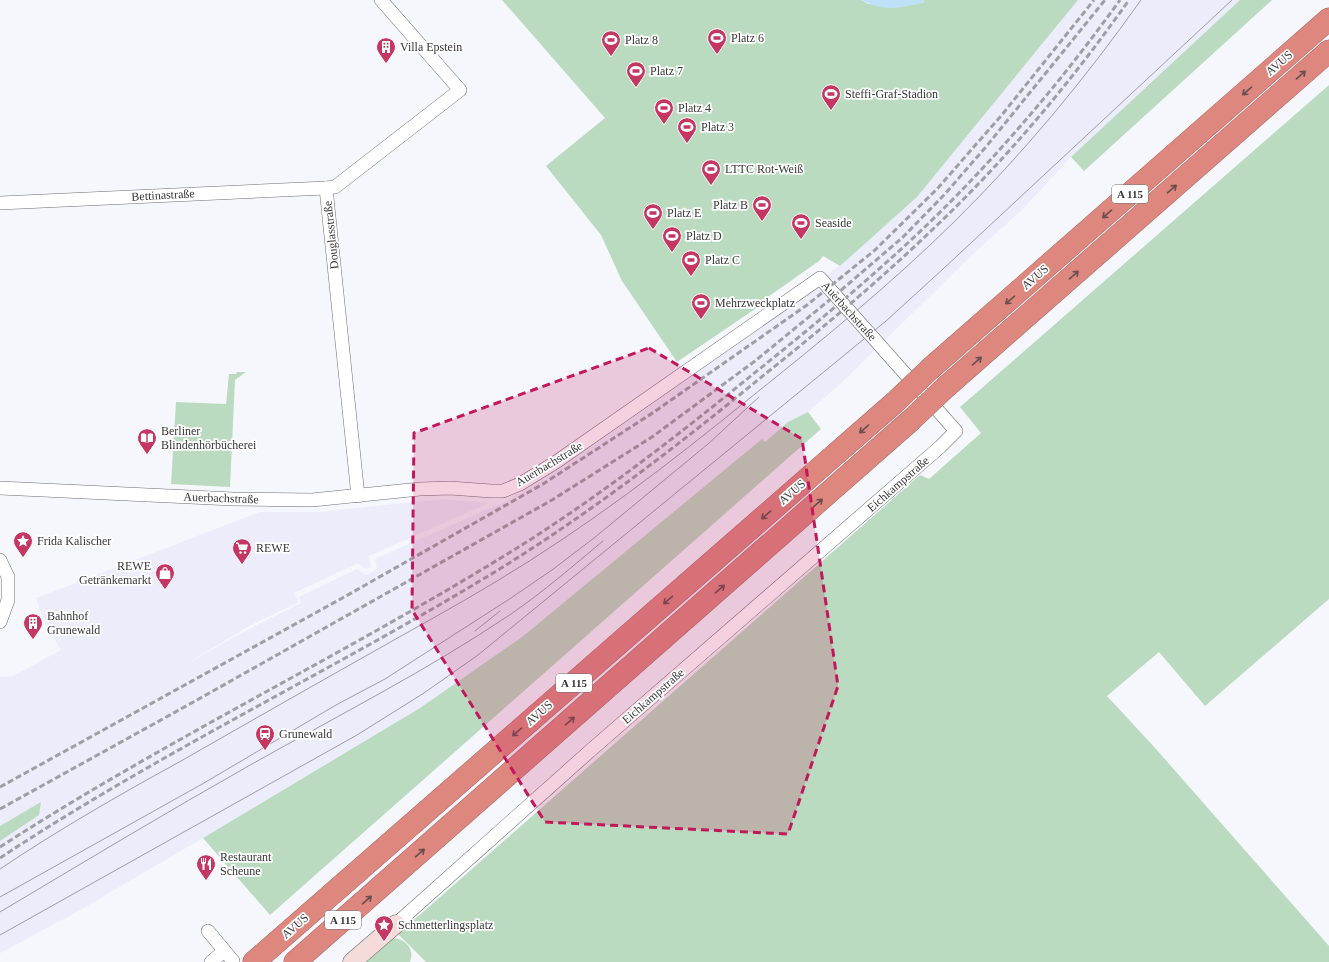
<svg xmlns="http://www.w3.org/2000/svg" width="1329" height="962" font-family="'Times New Roman',serif">
<style>
.built{fill:#ececfb}
.green{fill:#bbdbc0}
.water{fill:#bee1f9}
.lines{fill:none;stroke-linecap:round;stroke-linejoin:round}
.street-casing{stroke:#6d6d73;stroke-width:14}
.secondary-casing{stroke:#6d6d73;stroke-width:19}
.highway-casing{stroke:#a46b66;stroke-width:23}
.street{stroke:#fff;stroke-width:13}
.secondary{stroke:#f5dbd9;stroke-width:18}
.highway{stroke:#de877f;stroke-width:22}
.tram{stroke:#9e9ea3;stroke-width:1}
.rail{stroke:#9e9ea3;stroke-width:3;stroke-dasharray:6 3;stroke-linecap:butt}
.highway-bridge-casing{stroke:#a46b66;stroke-width:23;stroke-linecap:butt}
.highway-bridge{stroke:#de877f;stroke-width:22}
.oneway{stroke:#694f4e}
.marked{fill:#c2185b;fill-opacity:0.2;stroke:#c2185b;stroke-width:3;stroke-dasharray:8 5;stroke-linejoin:round}
.labels{text-anchor:middle;dominant-baseline:central;stroke-width:3.5;stroke-linejoin:round;paint-order:stroke}
.shield{fill:#fff;stroke:#737374;stroke-width:1}
.shield-label{font-size:11px;font-weight:bold;fill:#373739}
.poi-label{font-size:12px;fill:#373739;stroke:#fff;text-anchor:start}
.street-label{font-size:12px;fill:#373739;stroke:#fff}
</style>
<rect width="100%" height="100%" fill="#f6f6fd"/>
<polygon class="built" points="1078,0 1240,0 1071,157 1022,210 972,255 838,386 808,412 788,422 765,442 762,440 522,637 420,708 203,838 75,913 0,953 0,677 13,676 61,650 43,618 36,598 260,512 320,512 442,499 489,503 369,556 371,567 366,569 358,563 294,593 299,602 249,626 181,667 251,628 301,603 299,597 357,569 366,575 377,569 375,559 494,506 501,504 600,441 697,372 839,266 917,197"/>
<g class="green">
<polygon points="502,0 862,0 868,4 923,3 924,0 1078,0 917,197 840,266 823,256 819,261 765,299 766,301 761,305 677,362 622,281 601,235 546,166 605,118"/>
<polygon points="1240,0 1272,0 1084,171 1071,157"/>
<polygon points="1329,85 1329,599 1205,706 1159,652 1107,696 1156,749 1329,946 1329,962 426,962 398,934 920,475 929,479 981,433 960,407"/>
<polygon points="237,372 246,372 235,380 230,487 171,484 176,402 226,404 229,374 236,374"/>
<polygon points="808,412 821,429 270,915 203,838 420,708 522,637 762,439 765,442 788,422"/>
<polygon points="41,802 39,815 0,841 0,826"/>
<path d="M 392,938 C 405,938 415,949 410,962 L 365,962 Z"/>
</g>
<path class="water" d="M 862,0 L 924,0 L 923,3 C 900,7 884,13 862,0 Z"/>
<g class="lines">
<defs>
<g id="street">
<polyline points="0,203 326,188"/>
<polyline points="0,488 233,499 312,500 420,489 450,488 491,491 503,491 520,484 556,462 820,278 956,431 940,447 591,750 396,924"/>
<polyline points="358,496 326,188 335,187 460,90 381,0"/>
<polyline points="0,560 8,577 8,600 0,622"/>
<polyline points="208,931 233,961"/>
<polyline points="211,962 224,951"/>
</g>
<polyline id="secondary" points="352,962 396,924"/>
<g id="highway">
<polyline points="931,368 1329,19"/>
<polyline points="947,386 1329,51"/>
<polyline points="254,962 893,404"/>
<polyline points="295,962 910,421"/>
</g>
</defs>
<use href="#street" class="street-casing"/>
<use href="#secondary" class="secondary-casing"/>
<use href="#highway" class="highway-casing"/>
<use href="#street" class="street"/>
<use href="#secondary" class="secondary"/>
<use href="#highway" class="highway"/>
<g class="tram">
<polyline points="475,631 500,611"/>
<path d="M 0,869 C 58,830 119,795 181,761 C 244,725 307,689 371,653 C 413,629 456,606 497,581 C 587,527 669,464 750,398 C 820,342 890,285 954,222 C 1023,154 1085,79 1141,0"/>
<polyline points="0,897 204,783 336,705 385,679 511,598 552,570 594,538 708,444 759,397"/>
<path d="M 0,912 C 84,862 167,812 252,764 C 339,715 428,670 511,614 C 543,592 573,566 603,541"/>
<polyline points="0,935 357,735 424,693 478,655 886,321 943,269 1232,0"/>
</g>
<g class="rail">
<polyline points="0,787 346,596 543,484 654,412 807,305 875,250 937,189 1001,116 1094,0"/>
<polyline points="0,809 197,700 552,500 652,437 755,361 832,298 903,237 944,195 985,148 1105,0"/>
<path d="M 0,847 C 167,739 348,653 517,548 C 600,496 677,436 752,375 C 813,326 874,276 930,222 C 1000,154 1063,79 1120,0"/>
<path d="M 0,858 C 160,752 334,670 498,570 C 590,513 675,448 759,379 C 819,331 878,282 933,229 C 1006,160 1071,82 1129,0"/>
</g>
<defs>
<g id="highway-bridge">
<polyline points="893,404 931,368"/>
<polyline points="910,421 947,386"/>
</g>
</defs>
<use href="#highway-bridge" class="highway-bridge-casing"/>
<use href="#highway-bridge" class="highway-bridge"/>
</g>
<defs><path id="oneway-shaft" d="M-6 0H5M1.5-3L5.5 0L1.5 3" fill="none" stroke-width="1.6" stroke-linecap="round" stroke-linejoin="round"/></defs>
<g class="oneway">
<use href="#oneway-shaft" transform="translate(1301 75) rotate(-41)"/>
<use href="#oneway-shaft" transform="translate(1247 91) rotate(139)"/>
<use href="#oneway-shaft" transform="translate(1172 189) rotate(-41)"/>
<use href="#oneway-shaft" transform="translate(1107 214) rotate(139)"/>
<use href="#oneway-shaft" transform="translate(1074 275) rotate(-41)"/>
<use href="#oneway-shaft" transform="translate(1010 300) rotate(139)"/>
<use href="#oneway-shaft" transform="translate(977 361) rotate(-41)"/>
<use href="#oneway-shaft" transform="translate(864 429) rotate(139)"/>
<use href="#oneway-shaft" transform="translate(818 503) rotate(-41)"/>
<use href="#oneway-shaft" transform="translate(766 515) rotate(139)"/>
<use href="#oneway-shaft" transform="translate(720 589) rotate(-41)"/>
<use href="#oneway-shaft" transform="translate(668 600) rotate(139)"/>
<use href="#oneway-shaft" transform="translate(570 721) rotate(-41)"/>
<use href="#oneway-shaft" transform="translate(517 732) rotate(139)"/>
<use href="#oneway-shaft" transform="translate(420 853) rotate(-41)"/>
<use href="#oneway-shaft" transform="translate(367 900) rotate(-41)"/>
</g>
<path class="marked" d="M 649,348 L 802,439 L 838,686 L 788,834 L 545,822 L 412,610 L 414,433 Z"/>
<defs>
<symbol id="stadium-pin" viewBox="-11 -11 22 30"><path d="M0 17L-7.5 6A9.5 9.5 0 1 1 7.5 6Z" fill="#c53763" stroke="#fff"/><path d="M0-5a6.5 5 0 1 0 0 10a6.5 5 0 1 0 0-10ZM-3.5-1.8h7v3.6h-7Z" fill="#fff"/></symbol>
<symbol id="building-pin" viewBox="-11 -11 22 30"><path d="M0 17L-7.5 6A9.5 9.5 0 1 1 7.5 6Z" fill="#c53763" stroke="#fff"/><path d="M-4-6H4V6H1V3H-1V6H-4ZM-2.5-4.3h1.7v1.8h-1.7ZM.8-4.3h1.7v1.8H.8ZM-2.5-1h1.7V.8h-1.7ZM.8-1h1.7V.8H.8Z" fill="#fff"/></symbol>
<symbol id="library-pin" viewBox="-11 -11 22 30"><path d="M0 17L-7.5 6A9.5 9.5 0 1 1 7.5 6Z" fill="#c53763" stroke="#fff"/><path d="M-6-4Q-3-5.5-.7-3.5V5Q-3 3-6 4ZM6-4Q3-5.5 .7-3.5V5Q3 3 6 4Z" fill="#fff"/></symbol>
<symbol id="sight-pin" viewBox="-11 -11 22 30"><path d="M0 17L-7.5 6A9.5 9.5 0 1 1 7.5 6Z" fill="#c53763" stroke="#fff"/><path d="M0-6L1.8-2.2L6-1.7L2.9 1.2L3.7 5.4L0 3.3L-3.7 5.4L-2.9 1.2L-6-1.7L-1.8-2.2Z" fill="#fff"/></symbol>
<symbol id="supermarket-pin" viewBox="-11 -11 22 30"><path d="M0 17L-7.5 6A9.5 9.5 0 1 1 7.5 6Z" fill="#c53763" stroke="#fff"/><path d="M-6-5.5h2.5l.6 2H6L4.5 2H-2.5L-4.4-4H-6ZM-1.5 3.2a1.3 1.3 0 1 0 .1 0ZM3 3.2a1.3 1.3 0 1 0 .1 0Z" fill="#fff"/></symbol>
<symbol id="shop-pin" viewBox="-11 -11 22 30"><path d="M0 17L-7.5 6A9.5 9.5 0 1 1 7.5 6Z" fill="#c53763" stroke="#fff"/><path d="M-5-2.5h2.3a2.7 3.5 0 0 1 5.4 0H5L5.5 6h-11ZM-1.5-2.5h3a1.5 2.3 0 0 0-3 0Z" fill="#fff"/></symbol>
<symbol id="station-pin" viewBox="-11 -11 22 30"><path d="M0 17L-7.5 6A9.5 9.5 0 1 1 7.5 6Z" fill="#c53763" stroke="#fff"/><path d="M-3-6H3Q5-6 5-4V2Q5 4 3 4L4.5 6H3L1.5 4h-3L-3 6H-4.5L-3 4Q-5 4-5 2V-4Q-5-6-3-6ZM-3.5-4v3h7v-3ZM-3.5 1v1.5H-2V1ZM2 1v1.5H3.5V1Z" fill="#fff"/></symbol>
<symbol id="restaurant-pin" viewBox="-11 -11 22 30"><path d="M0 17L-7.5 6A9.5 9.5 0 1 1 7.5 6Z" fill="#c53763" stroke="#fff"/><path d="M-5-6h1v4h1v-4h1v4h1v-4h1v5L-1.5 .5V6h-2V.5L-5-1ZM5-6V6H3V1.5H1.5Q1.5-4 5-6Z" fill="#fff"/></symbol>
</defs>
<g fill-rule="evenodd">
<use href="#stadium-pin" x="706" y="27" width="22" height="30"/>
<use href="#stadium-pin" x="600" y="29" width="22" height="30"/>
<use href="#building-pin" x="375" y="36" width="22" height="30"/>
<use href="#stadium-pin" x="625" y="60" width="22" height="30"/>
<use href="#stadium-pin" x="820" y="83" width="22" height="30"/>
<use href="#stadium-pin" x="653" y="97" width="22" height="30"/>
<use href="#stadium-pin" x="676" y="116" width="22" height="30"/>
<use href="#stadium-pin" x="700" y="158" width="22" height="30"/>
<use href="#stadium-pin" x="751" y="194" width="22" height="30"/>
<use href="#stadium-pin" x="642" y="202" width="22" height="30"/>
<use href="#stadium-pin" x="790" y="212" width="22" height="30"/>
<use href="#stadium-pin" x="661" y="225" width="22" height="30"/>
<use href="#stadium-pin" x="680" y="249" width="22" height="30"/>
<use href="#stadium-pin" x="690" y="292" width="22" height="30"/>
<use href="#library-pin" x="136" y="427" width="22" height="30"/>
<use href="#sight-pin" x="12" y="530" width="22" height="30"/>
<use href="#supermarket-pin" x="231" y="537" width="22" height="30"/>
<use href="#shop-pin" x="154" y="562" width="22" height="30"/>
<use href="#building-pin" x="22" y="612" width="22" height="30"/>
<use href="#station-pin" x="254" y="723" width="22" height="30"/>
<use href="#restaurant-pin" x="195" y="853" width="22" height="30"/>
<use href="#sight-pin" x="373" y="914" width="22" height="30"/>
</g>
<g class="labels">
<g class="shield">
<rect x="1112" y="185" width="36" height="18" rx="3"/>
<rect x="556" y="674" width="36" height="18" rx="3"/>
<rect x="325" y="911" width="36" height="18" rx="3"/>
</g>
<g class="shield-label">
<text x="1130" y="194">A 115</text>
<text x="574" y="683">A 115</text>
<text x="343" y="920">A 115</text>
</g>
<g class="poi-label">
<text x="731" y="38">Platz 6</text>
<text x="625" y="40">Platz 8</text>
<text x="400" y="47">Villa Epstein</text>
<text x="650" y="71">Platz 7</text>
<text x="845" y="94">Steffi-Graf-Stadion</text>
<text x="678" y="108">Platz 4</text>
<text x="701" y="127">Platz 3</text>
<text x="725" y="169">LTTC Rot-Weiß</text>
<text x="748" y="205" text-anchor="end">Platz B</text>
<text x="667" y="213">Platz E</text>
<text x="815" y="223">Seaside</text>
<text x="686" y="236">Platz D</text>
<text x="705" y="260">Platz C</text>
<text x="715" y="303">Mehrzweckplatz</text>
<text x="161" y="431">Berliner<tspan x="161" dy="14">Blindenhörbücherei</tspan></text>
<text x="37" y="541">Frida Kalischer</text>
<text x="256" y="548">REWE</text>
<text x="151" y="566" text-anchor="end">REWE<tspan x="151" dy="14">Getränkemarkt</tspan></text>
<text x="47" y="616">Bahnhof<tspan x="47" dy="14">Grunewald</tspan></text>
<text x="279" y="734">Grunewald</text>
<text x="220" y="857">Restaurant<tspan x="220" dy="14">Scheune</tspan></text>
<text x="398" y="925">Schmetterlingsplatz</text>
</g>
<g class="street-label">
<text transform="translate(1279 63) rotate(-41)">AVUS</text>
<text transform="translate(163 195) rotate(-3)">Bettinastraße</text>
<text transform="translate(331 235) rotate(-96)">Douglasstraße</text>
<text transform="translate(1035 277) rotate(-41)">AVUS</text>
<text transform="translate(849 311) rotate(48)">Auerbachstraße</text>
<text transform="translate(549 464) rotate(-31)">Auerbachstraße</text>
<text transform="translate(898 484) rotate(-41)">Eichkampstraße</text>
<text transform="translate(792 492) rotate(-41)">AVUS</text>
<text transform="translate(221 498) rotate(2)">Auerbachstraße</text>
<text transform="translate(653 696) rotate(-41)">Eichkampstraße</text>
<text transform="translate(539 713) rotate(-41)">AVUS</text>
<text transform="translate(295 926) rotate(-41)">AVUS</text>
</g>
</g>
</svg>
